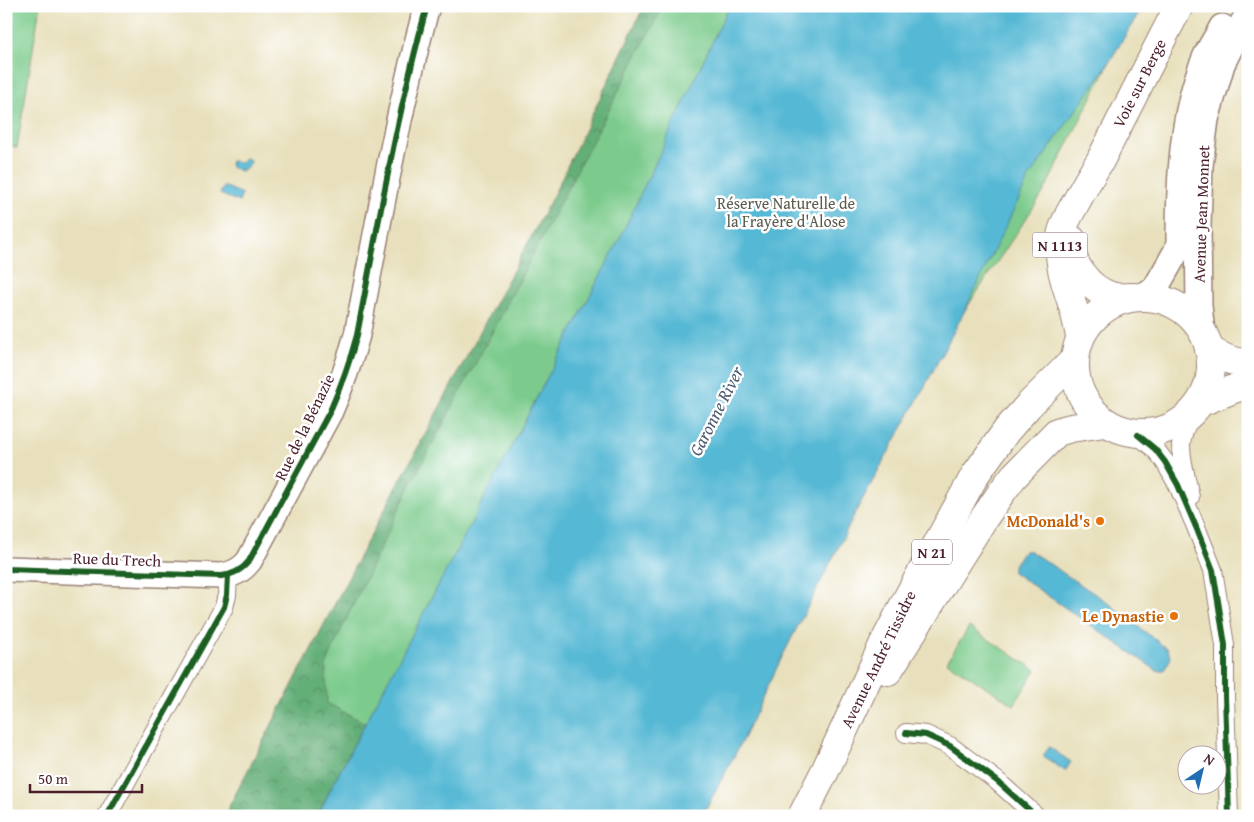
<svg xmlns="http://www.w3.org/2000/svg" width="1254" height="822" font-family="'Gentium Book Plus',serif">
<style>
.forest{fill:url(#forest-crowns);stroke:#576752}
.park{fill:#7bcb8c;stroke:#62755c}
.water{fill:#55b8d4;stroke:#506c80}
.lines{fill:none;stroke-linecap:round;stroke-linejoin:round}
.street-casing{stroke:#998074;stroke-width:20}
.secondary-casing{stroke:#998074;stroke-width:28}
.primary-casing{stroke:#998074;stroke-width:30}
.street{stroke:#fff;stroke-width:18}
.secondary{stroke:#fff;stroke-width:25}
.primary{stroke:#fff;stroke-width:28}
.cycleway-casing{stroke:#fff;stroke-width:9}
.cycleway{stroke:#1b5e20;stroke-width:6}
.food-dot{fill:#e8710a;stroke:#fff;stroke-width:2}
.labels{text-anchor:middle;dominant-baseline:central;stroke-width:5;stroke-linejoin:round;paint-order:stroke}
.shield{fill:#fff;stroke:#80626b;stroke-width:1}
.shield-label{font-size:15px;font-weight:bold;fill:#4a1f2b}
.street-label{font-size:16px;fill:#4a1f2b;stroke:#fff}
.park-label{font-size:16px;fill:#5b5b4d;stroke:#fff}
.food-label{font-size:16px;font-weight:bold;fill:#c56008;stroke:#fff;text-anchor:end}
.water-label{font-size:18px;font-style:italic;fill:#4e5c6f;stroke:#fff}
</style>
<defs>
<pattern id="forest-crowns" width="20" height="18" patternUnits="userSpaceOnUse" patternTransform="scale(1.25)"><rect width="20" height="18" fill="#64af78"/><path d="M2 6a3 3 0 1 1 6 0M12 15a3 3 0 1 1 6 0" fill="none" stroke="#548e63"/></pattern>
</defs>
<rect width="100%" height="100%" fill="#fff"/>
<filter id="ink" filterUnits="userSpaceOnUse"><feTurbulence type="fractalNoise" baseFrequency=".02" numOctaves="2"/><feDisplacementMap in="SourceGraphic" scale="10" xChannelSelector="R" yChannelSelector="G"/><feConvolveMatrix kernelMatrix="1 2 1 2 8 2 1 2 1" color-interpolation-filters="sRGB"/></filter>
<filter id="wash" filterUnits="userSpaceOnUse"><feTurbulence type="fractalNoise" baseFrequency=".0096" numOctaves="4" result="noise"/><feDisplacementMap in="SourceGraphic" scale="20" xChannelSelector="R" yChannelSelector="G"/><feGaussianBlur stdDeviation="1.12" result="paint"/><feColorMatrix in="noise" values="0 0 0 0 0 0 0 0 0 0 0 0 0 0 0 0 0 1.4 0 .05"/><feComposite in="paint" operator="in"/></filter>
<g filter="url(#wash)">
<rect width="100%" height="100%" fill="#e8e0bc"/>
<polygon class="forest" points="644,6 729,6 495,478 331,788 318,816 224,816 366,544 553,196"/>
<g class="park">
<polygon points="6,6 40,6 17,148 6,143"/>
<polygon points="663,6 1139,6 1124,34 1043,193 964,312 475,781 327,703 326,666 339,635 413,480 493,331"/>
<polygon points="969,627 1036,670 1014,705 947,662"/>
</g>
<g class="water">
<polygon points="729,6 1143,6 1107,66 1030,176 964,312 924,388 855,513 841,542 783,655 739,747 702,816 318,816 331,788 495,478 620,238"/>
<path d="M 248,158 L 250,161 C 250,167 245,169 240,171 L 231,167 L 230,164 L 231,161 L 242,162 L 244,159 Z"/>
<polygon points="224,186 242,194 239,202 220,194"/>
<polygon points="1024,551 1030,551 1107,602 1167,649 1171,658 1164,670 1161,671 1156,670 1013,572 1013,566"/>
<polygon points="1049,747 1071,762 1065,771 1043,756"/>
</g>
</g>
<g filter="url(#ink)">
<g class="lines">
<defs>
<g id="street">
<polyline points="1138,435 1155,449 1165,462 1178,485 1196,527 1213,570 1225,645 1225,696 1229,816"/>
<path d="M 1190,497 C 1187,480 1181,462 1181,445 C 1182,434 1187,424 1190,414"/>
<polyline points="906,733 926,735 950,746 997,781 1036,816"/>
<polyline points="107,816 224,607 227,595 228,575"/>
</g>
<g id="secondary">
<path d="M 1142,296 L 1155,289 L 1176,252 L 1179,244 C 1179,184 1181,113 1205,58 C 1210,47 1217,37 1222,27"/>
<polyline points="1202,332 1199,306 1198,225 1200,166 1206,119 1222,64 1241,26 1248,14"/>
<path d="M 6,569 L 221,576 C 232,575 242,570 249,561 L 330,411 C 341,386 350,361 357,335 C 378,225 397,114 427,6"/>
</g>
<g id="primary">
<path d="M 1072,240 C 1068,263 1089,289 1111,296 C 1117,298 1125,297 1131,297"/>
<circle cx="1143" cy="365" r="68"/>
<path d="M 1080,336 C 1078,327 1076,316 1073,307 C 1065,281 1057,263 1061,236 C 1063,225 1069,214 1075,204 C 1083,189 1091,175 1100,161 L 1164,35 L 1179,6"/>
<path d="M 1209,350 C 1222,357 1233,363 1248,363"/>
<polyline points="1201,402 1236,388 1248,386"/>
<polyline points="888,671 982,521 1001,493 1014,476 1057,432 1071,428 1105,423"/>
<polyline points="802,816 826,769 883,645 908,597 975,475 1007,430 1028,406 1075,359"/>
</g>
</defs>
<use href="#street" class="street-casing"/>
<use href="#secondary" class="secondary-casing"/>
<use href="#primary" class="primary-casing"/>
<use href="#street" class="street"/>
<use href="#secondary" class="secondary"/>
<use href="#primary" class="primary"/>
<defs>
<g id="cycleway">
<polyline points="1138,435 1155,449 1165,462 1178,485 1196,527 1213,570 1225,645 1225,696 1229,816"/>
<path d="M 6,569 L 221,576 C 232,575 242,570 249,561 L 330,411 C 341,386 350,361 357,335 C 378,225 397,114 427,6"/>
<polyline points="906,733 926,735 950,746 997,781 1036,816"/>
<polyline points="107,816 224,607 227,595 228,575"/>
</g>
</defs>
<use href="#cycleway" class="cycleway-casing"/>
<use href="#cycleway" class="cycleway"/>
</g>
</g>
<g class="food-dot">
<circle cx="1100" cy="521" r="5"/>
<circle cx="1174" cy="616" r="5"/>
</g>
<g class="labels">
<g class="shield">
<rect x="1032.5" y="232.5" width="55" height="25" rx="4"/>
<rect x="912" y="539.5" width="40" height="25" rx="4"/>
</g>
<g class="shield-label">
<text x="1060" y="245">N 1113</text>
<text x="932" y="552">N 21</text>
</g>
<g class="street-label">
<text transform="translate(1139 83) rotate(-63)">Voie sur Berge</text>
<text transform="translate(1201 214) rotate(-88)">Avenue Jean Monnet</text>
<text transform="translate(304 427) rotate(-64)">Rue de la Bénazie</text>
<text transform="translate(117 559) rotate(2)">Rue du Trech</text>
<text transform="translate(878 659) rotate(-64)">Avenue André Tissidre</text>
</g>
<g class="park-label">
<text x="786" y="203">Réserve Naturelle de<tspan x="786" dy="18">la Frayère d'Alose</tspan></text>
</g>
<g class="food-label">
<text x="1090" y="521">McDonald's</text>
<text x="1164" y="616">Le Dynastie</text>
</g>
<g class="water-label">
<text transform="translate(716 411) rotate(-63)">Garonne River</text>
</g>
</g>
<rect width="1254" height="822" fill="none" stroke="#fff" stroke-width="25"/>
<g transform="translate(1202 770) rotate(35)"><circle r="24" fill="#ffffff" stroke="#b7a5aa"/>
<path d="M0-4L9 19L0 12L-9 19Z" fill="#1f6fb2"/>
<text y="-8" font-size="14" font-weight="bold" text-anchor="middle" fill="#4a1f2b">N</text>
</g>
<path d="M30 784v8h112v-8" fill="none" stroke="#4a1f2b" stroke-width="2.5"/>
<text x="38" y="784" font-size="15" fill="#4a1f2b" stroke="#ffffff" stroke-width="4" paint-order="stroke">50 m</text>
</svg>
